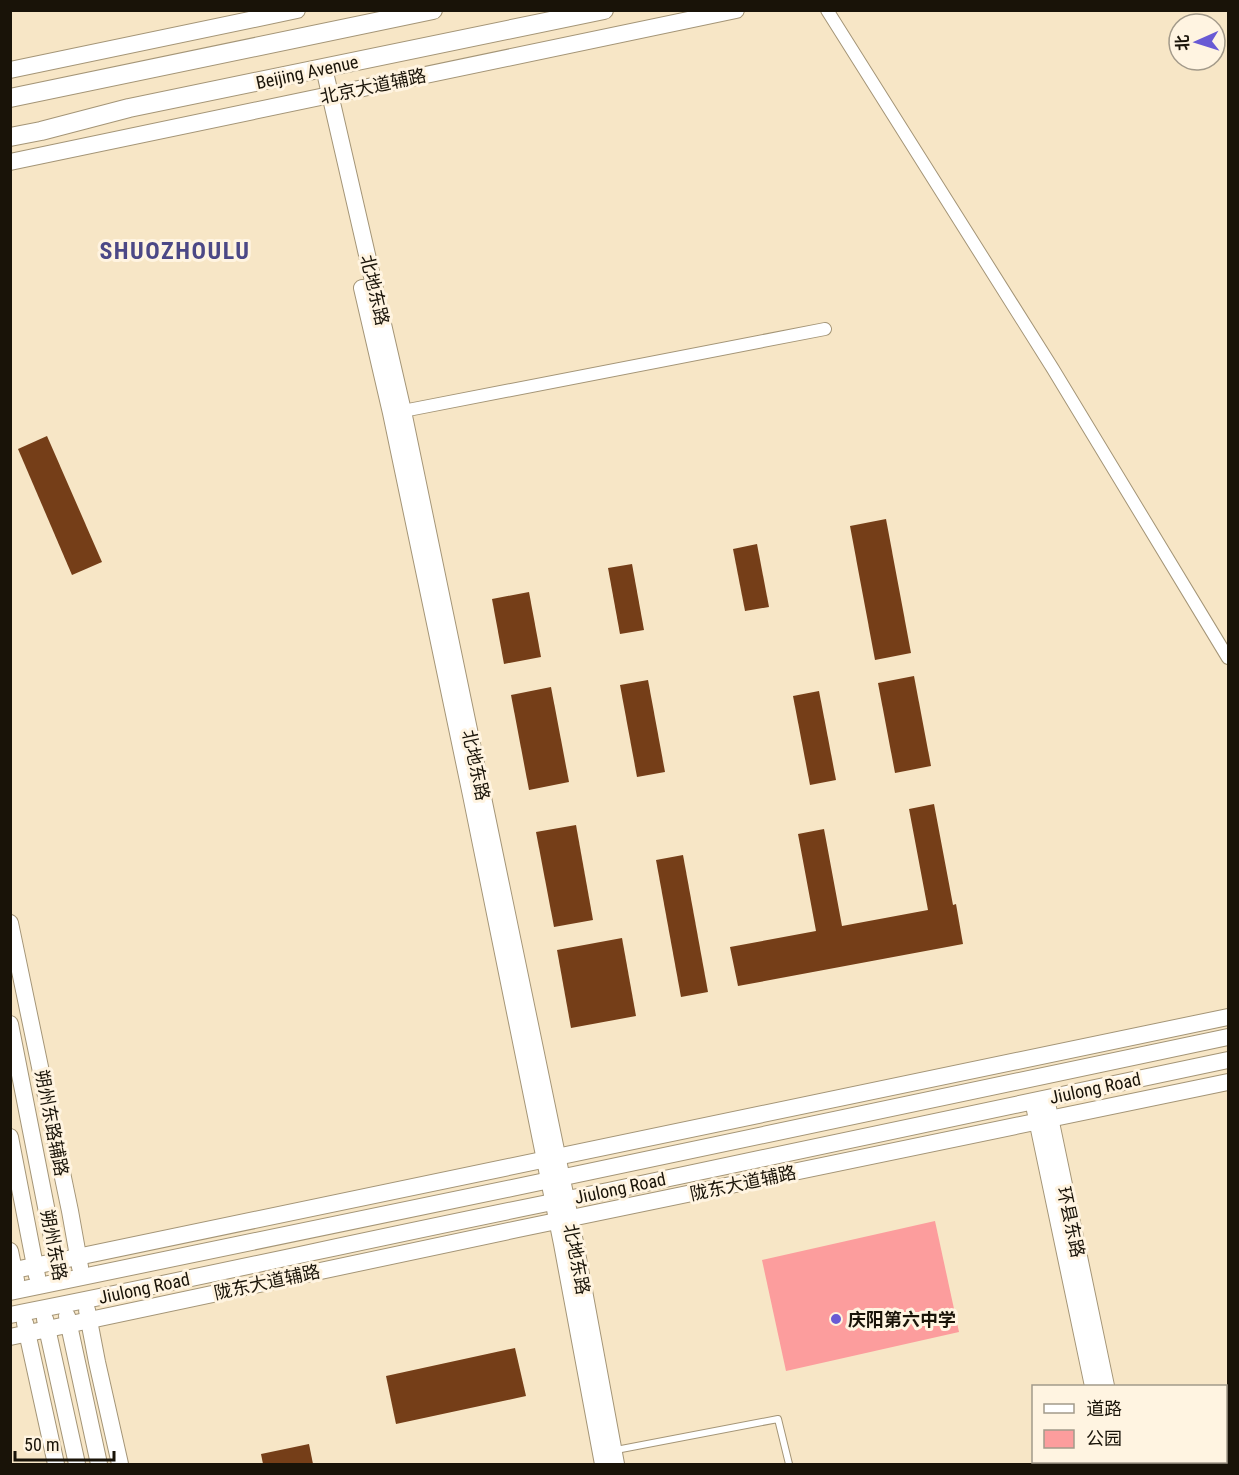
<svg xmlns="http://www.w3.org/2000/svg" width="1239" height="1475" font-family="'Roboto Condensed','Noto Sans SC',sans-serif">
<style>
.green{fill:#fc9d9d}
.building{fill:#753e18}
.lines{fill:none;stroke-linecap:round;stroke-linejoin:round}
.lane-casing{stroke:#a49577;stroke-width:8}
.street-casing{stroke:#a49577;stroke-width:14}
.secondary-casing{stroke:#a49577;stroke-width:18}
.primary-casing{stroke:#a49577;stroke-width:20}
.lane{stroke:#fff;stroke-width:6}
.street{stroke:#fff;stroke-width:12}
.secondary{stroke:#fff;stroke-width:16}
.primary{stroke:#fff;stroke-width:18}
.poi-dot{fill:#695ad4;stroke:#fff4e1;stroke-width:2}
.labels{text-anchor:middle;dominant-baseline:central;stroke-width:6;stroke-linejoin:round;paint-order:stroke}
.street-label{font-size:18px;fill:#191308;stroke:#fff4e1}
.poi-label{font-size:18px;font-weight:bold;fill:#191308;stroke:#fff4e1;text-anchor:start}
.district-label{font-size:24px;font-weight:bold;letter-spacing:1.5px;fill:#4c4886;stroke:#fff4e1}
</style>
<rect width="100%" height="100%" fill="#f7e6c6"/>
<polygon class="green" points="935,1221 959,1332 786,1371 762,1260"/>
<g class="building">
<polygon points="47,436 102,562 72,575 18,449"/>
<polygon points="886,519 911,653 875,660 850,526"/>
<polygon points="757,544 769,607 745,611 733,549"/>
<polygon points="632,564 644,630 620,634 608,568"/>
<polygon points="529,592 541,657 504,664 492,599"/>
<polygon points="914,676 931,766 895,773 878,683"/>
<polygon points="648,680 665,772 637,777 620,685"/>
<polygon points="551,687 569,782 529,790 511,695"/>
<polygon points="819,691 836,780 810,785 793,696"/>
<polygon points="934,804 953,905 956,904 963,944 738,986 730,947 816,931 798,834 824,829 842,926 928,910 909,809"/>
<polygon points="576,825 593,920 554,927 536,832"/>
<polygon points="683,855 708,992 681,997 656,860"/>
<polygon points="622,938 636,1016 571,1028 557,950"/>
<polygon points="515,1348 526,1396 396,1424 386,1376"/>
<polygon points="309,1444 313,1464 263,1464 261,1454"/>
</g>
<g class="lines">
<defs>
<polyline id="lane" points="616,1450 778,1419 789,1464"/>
<g id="street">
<polyline points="827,10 1053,369 1228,658"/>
<polyline points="403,411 825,329"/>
</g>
<g id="secondary">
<polyline points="324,68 403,411 575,1242 616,1464"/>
<polyline points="10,70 297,10"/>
<polyline points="10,162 736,10"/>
<polyline points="362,288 391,413 471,795 562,1244 603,1464"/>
<polyline points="10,923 70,1211 80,1267"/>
<polyline points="10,1024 59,1273"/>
<polyline points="1048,1108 1106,1386"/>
<polyline points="1035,1110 1093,1386"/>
<polyline points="10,1137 37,1276"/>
<polyline points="10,1251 16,1280"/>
<polyline points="10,1271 1228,1017"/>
<polyline points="10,1292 512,1188 1228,1037"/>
<polyline points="87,1310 97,1362 120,1464"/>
<path d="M 10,1315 C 210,1276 408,1230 608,1191 L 1228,1060"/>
<polyline points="67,1316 99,1464"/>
<polyline points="45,1319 77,1464"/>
<polyline points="25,1323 56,1464"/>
<polyline points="10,1337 518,1229 1228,1082"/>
<polyline points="1108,1462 1109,1464"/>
<polyline points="1121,1462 1122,1464"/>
</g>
<g id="primary">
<polyline points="10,98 433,10"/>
<polyline points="10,137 41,131 129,108 604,10"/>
</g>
</defs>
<use href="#lane" class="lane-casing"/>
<use href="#street" class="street-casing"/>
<use href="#secondary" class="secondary-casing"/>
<use href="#primary" class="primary-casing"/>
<use href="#lane" class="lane"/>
<use href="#street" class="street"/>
<use href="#secondary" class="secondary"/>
<use href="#primary" class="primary"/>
</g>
<circle class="poi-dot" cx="836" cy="1319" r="6"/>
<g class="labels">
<g class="street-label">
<text transform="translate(307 72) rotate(-12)">Beijing Avenue</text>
<text transform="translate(373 86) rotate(-12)">北京大道辅路</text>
<text transform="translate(375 290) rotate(77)">北地东路</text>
<text transform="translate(476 765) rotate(78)">北地东路</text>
<text transform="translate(1095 1088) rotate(-12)">Jiulong Road</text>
<text transform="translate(52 1123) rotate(79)">朔州东路辅路</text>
<text transform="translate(743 1183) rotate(-12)">陇东大道辅路</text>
<text transform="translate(620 1188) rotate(-12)">Jiulong Road</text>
<text transform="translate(1071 1222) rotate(78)">环县东路</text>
<text transform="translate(54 1245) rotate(79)">朔州东路</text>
<text transform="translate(577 1259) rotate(79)">北地东路</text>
<text transform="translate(267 1282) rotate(-12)">陇东大道辅路</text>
<text transform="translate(144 1288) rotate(-12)">Jiulong Road</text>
</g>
<g class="poi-label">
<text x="848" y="1319">庆阳第六中学</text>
</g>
<g class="district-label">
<text x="175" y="251">SHUOZHOULU</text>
</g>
</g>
<rect width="1239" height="1475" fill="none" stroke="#191308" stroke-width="24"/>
<rect x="1032" y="1385" width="195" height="78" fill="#fff4e1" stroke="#a39a8a" stroke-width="1.5"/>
<rect x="1044" y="1404" width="30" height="9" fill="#ffffff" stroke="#a39a8a" stroke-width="1.5"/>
<text x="1086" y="1415" font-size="18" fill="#191308">道路</text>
<rect x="1044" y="1430" width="30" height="18" fill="#fc9d9d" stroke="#a39a8a" stroke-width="1.5"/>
<text x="1086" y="1445" font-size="18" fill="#191308">公园</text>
<g transform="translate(1197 42) rotate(267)"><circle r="28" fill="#fff4e1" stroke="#a39a8a" stroke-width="1.5"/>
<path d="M0-4.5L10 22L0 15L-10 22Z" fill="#695ad4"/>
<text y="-9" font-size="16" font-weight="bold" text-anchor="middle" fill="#191308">北</text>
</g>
<path d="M15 1451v9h99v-9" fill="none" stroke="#191308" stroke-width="3"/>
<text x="24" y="1451" font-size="18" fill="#191308" stroke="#fff4e1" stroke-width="4.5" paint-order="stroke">50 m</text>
</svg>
